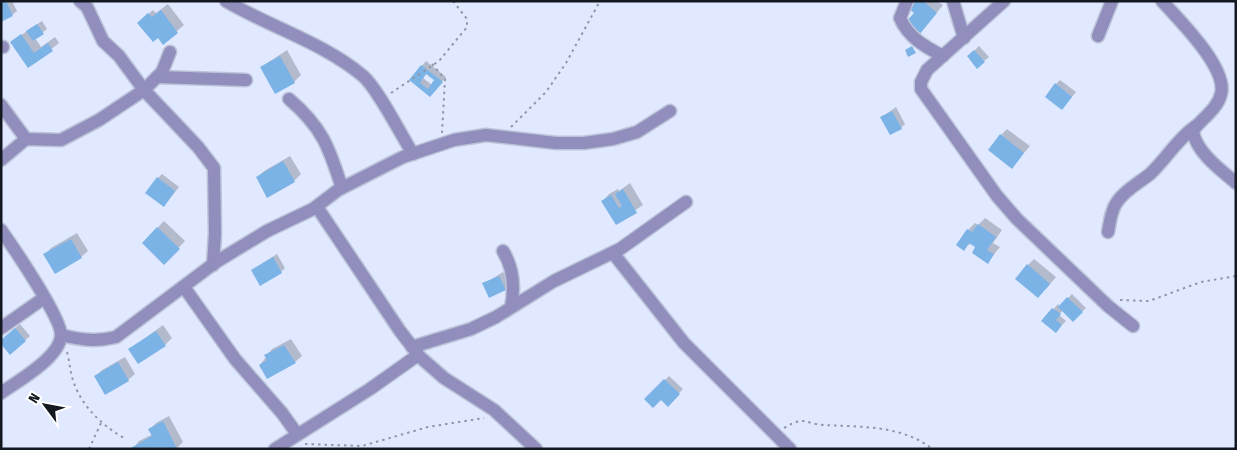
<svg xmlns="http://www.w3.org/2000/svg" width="1237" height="450" font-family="'Fira Sans Condensed',sans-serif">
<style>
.shadow{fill:#0003;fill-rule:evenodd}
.building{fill:#7bb3e6;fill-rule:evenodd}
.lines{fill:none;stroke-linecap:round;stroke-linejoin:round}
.minor-casing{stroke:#bbc3d7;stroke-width:15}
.path{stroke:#9097a8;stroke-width:2;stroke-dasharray:2.5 4;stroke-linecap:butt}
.minor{stroke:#918ebe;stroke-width:12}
</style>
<rect width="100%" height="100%" fill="#e0e9ff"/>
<g class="shadow">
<polygon points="1,1 12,1 17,11 12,15"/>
<polygon points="915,1 937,1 943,5 926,26 916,12"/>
<polygon points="168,4 184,25 163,43 143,19 153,10 156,13"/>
<polygon points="42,21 47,29 35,38 41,47 55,37 59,43 28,67 11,42"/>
<polygon points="979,46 989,57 984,61 973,52"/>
<polygon points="287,50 301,75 294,82 261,67"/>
<path d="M 426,61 L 446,77 L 430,96 L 410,80 ZM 427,73 L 436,80 L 432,85 L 423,78 Z"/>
<polygon points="1060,80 1076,92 1066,104 1056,84"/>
<polygon points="896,107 905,124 901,128 882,117"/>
<polygon points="1007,129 1030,146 1012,167 1001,135"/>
<polygon points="290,156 301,174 294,181 257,178 264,171"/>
<polygon points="162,174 179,187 168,201 158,178"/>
<polygon points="630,183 643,205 616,223 603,201 609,194 618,189 619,191"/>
<polygon points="985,218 1002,230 993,243 1000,247 988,262 977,247 971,243 964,249 968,230 975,223 978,225"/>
<polygon points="164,221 185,241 164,263 143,243"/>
<polygon points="77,233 88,251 81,257 45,255 51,248"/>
<polygon points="277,254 285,268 281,272 252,270"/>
<polygon points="1034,259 1056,277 1045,290 1028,265"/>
<polygon points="503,272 509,285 505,289 484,284"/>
<polygon points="1072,294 1086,308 1073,320 1063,310 1059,315 1066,321 1060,327 1043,321 1058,304 1060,306"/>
<polygon points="20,324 30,336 10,353 5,337"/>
<polygon points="163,325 172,338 165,345 130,349"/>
<polygon points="291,339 302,356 295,362 260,365 272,349"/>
<polygon points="125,357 135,374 128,380 95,377 102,370"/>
<polygon points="669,376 683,389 668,405 661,398 646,399"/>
<polygon points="169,416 183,442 177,448 133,449 139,441 153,434 150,429 156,423"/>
</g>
<g class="building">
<polygon points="1,1 6,1 13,16 1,22"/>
<polygon points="913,1 923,1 937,13 919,35 905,23 914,13 908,8"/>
<polygon points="161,10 178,33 163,45 158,38 153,42 137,23 148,13 152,17"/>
<polygon points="37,24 44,34 33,41 26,31"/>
<polygon points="21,34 34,53 48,43 53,51 28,68 10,42"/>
<polygon points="912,46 916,53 908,57 905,50"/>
<polygon points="974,50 985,62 977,69 967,56"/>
<polygon points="280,56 295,83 275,94 260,67"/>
<path d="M 421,65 L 443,82 L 430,97 L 409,80 ZM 426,74 L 434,80 L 428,89 L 420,83 Z"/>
<polygon points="1055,83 1072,97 1062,110 1045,97"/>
<polygon points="892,111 902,129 890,135 880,117"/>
<polygon points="1000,134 1024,153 1012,169 988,150"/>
<polygon points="283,161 295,182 267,198 256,177"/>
<polygon points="157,177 175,191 164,207 145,193"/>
<polygon points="623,189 637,213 616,225 601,201 611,195 619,208 622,206 615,194"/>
<polygon points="978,224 996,237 987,250 994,254 988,264 972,253 975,247 969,243 964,251 956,245 967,229 972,232"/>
<polygon points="157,227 180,249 164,265 142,243"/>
<polygon points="71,239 82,258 55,274 43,254"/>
<polygon points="273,257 282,273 260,286 251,270"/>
<polygon points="1027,264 1050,284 1038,298 1015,279"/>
<polygon points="499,276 506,290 489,298 482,283"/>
<polygon points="1067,297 1083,312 1073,322 1058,307"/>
<polygon points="1052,308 1061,314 1056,320 1062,325 1056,333 1041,321"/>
<polygon points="15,328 26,341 10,355 1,344 1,340"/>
<polygon points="156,331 166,346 138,364 128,349"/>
<polygon points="284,345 296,363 267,379 259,365 267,360 264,355"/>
<polygon points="118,362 129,381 105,395 94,376"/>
<polygon points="664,379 680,394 668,407 661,400 653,408 644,399"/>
<polygon points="163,421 177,449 129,449 152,436 148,429"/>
</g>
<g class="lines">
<defs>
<g id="minor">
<polyline points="80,1 87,7 103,41 119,56 144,90 198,147 214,168 215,234 213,265"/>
<path d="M 226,1 C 270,27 324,43 363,76 C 378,89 401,135 413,154"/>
<path d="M 907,1 L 900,18 C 908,37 925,47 943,56"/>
<polyline points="953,1 964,38"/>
<polyline points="1004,1 927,70 921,82 921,89 997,196 1017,219 1108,306 1133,326"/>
<path d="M 1162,1 C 1179,20 1228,68 1221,94 C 1218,108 1203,118 1195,128 L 1193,132 C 1197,153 1221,170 1236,183"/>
<polyline points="1098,36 1112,1"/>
<polyline points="1,47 3,47"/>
<polyline points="157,77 246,80"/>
<path d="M 289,99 C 322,127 329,147 342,188"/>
<polyline points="1,105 26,139"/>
<polyline points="1,160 26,139 61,140 99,120 144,90 162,72 170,52"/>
<polyline points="317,207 400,331 420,357 444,378 494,410 536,449"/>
<path d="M 1,230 C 13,247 63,320 61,336 C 59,358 18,381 1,393"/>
<path d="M 1108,232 C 1110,222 1111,210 1117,202 C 1125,190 1139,183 1150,174 C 1167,158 1177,139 1196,126"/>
<path d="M 503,251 C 514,269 515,287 511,307"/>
<polyline points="613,253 684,343 790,449"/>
<polyline points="184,287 235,359 282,413 297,434"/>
<polyline points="1,328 44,298"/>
<path d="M 61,335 C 82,340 96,342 116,337 L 216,262 L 267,231 L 313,209 L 338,190 L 403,157 L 454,140 L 486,135 L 556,143 L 584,143 L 613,139 L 637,132 L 670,111"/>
<polyline points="412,347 471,329 496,317 554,281 620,249 686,202"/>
<polyline points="275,449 370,389 418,355"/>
</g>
</defs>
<use href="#minor" class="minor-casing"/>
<g class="path">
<polyline points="432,64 445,79 442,133"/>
<polyline points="391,93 439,61 467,27 467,19 453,1"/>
<polyline points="511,127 546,92 566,63 600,1"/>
<polyline points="1120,300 1149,301 1201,282 1236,276"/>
<path d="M 67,352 C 70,363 70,373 74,383 C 82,407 105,428 126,439"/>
<path d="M 784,428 C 806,415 804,424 824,425 C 860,427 901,425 931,448"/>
<polyline points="305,444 362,446 428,427 484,418"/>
<polyline points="89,449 101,423"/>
</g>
<use href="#minor" class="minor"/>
</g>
<rect width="1237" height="450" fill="none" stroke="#141821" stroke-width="5"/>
<g transform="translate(45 405) rotate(302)" stroke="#ffffff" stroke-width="4" paint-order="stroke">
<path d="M0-4L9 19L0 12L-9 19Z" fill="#141821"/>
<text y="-8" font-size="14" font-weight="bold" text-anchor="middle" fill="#141821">N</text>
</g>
</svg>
